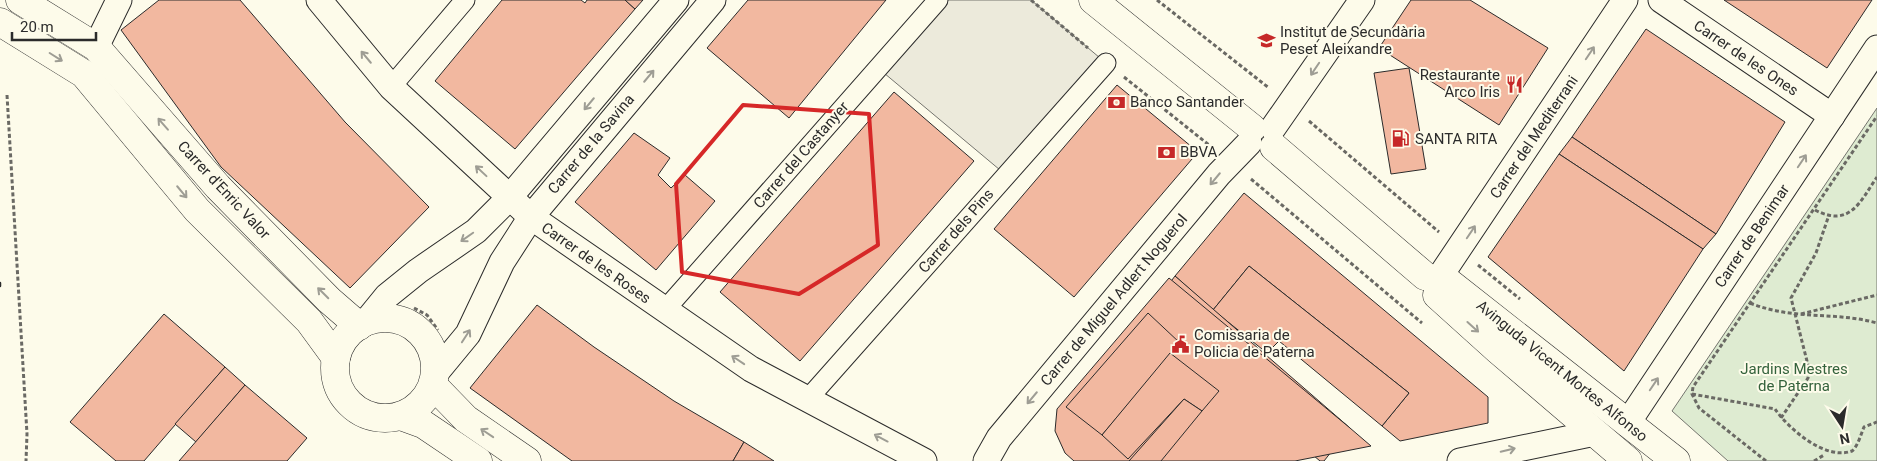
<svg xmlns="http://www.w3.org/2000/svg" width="1877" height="461" font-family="Roboto,sans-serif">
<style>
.green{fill:#deebd1;stroke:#74746e}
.parking{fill:#eceadb;stroke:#74746e}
.building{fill:#f2b8a0;stroke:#2b2b2b}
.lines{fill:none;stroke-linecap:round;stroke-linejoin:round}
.pedestrian-casing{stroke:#2b2b2b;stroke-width:21}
.minor-casing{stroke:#2b2b2b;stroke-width:27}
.tertiary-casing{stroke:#2b2b2b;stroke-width:29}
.path{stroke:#6a6964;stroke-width:3;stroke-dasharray:4 2.5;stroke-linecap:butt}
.pedestrian{stroke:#fdfbea;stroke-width:19}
.minor{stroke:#fdfbea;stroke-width:25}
.tertiary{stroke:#fdfbea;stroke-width:28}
.wall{stroke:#2b2b2b;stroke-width:2.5}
.oneway{stroke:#9e9d94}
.marked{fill:none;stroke:#d62828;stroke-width:4;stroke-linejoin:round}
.labels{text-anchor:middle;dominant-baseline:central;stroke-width:4;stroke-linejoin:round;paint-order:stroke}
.poi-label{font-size:15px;fill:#2b2b2b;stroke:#fdfbea;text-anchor:start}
.street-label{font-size:15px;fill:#2b2b2b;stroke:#fdfbea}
.park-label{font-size:15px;fill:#34623c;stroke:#fdfbea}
</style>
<rect width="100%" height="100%" fill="#fdfbea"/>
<polygon class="green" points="1877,108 1877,461 1728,461 1672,411"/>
<polygon class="parking" points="938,0 1031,0 1106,63 1006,175 878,68"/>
<g class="building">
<polygon points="159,0 240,0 345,122 429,207 350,288 221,167 121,30"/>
<polygon points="502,0 581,0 585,3 587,0 625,0 635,9 515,149 435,81"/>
<polygon points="625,0 643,0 635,9"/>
<polygon points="748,0 886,0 789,118 707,48"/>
<polygon points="1411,0 1470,0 1548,48 1499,125 1379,48"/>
<polygon points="1724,0 1872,0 1827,68"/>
<polygon points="1646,29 1785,122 1716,234 1572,137"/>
<polygon points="1409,68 1426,169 1391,174 1374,73"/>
<polygon points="1117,85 1198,152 1074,297 994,229"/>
<polygon points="894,92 974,161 800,361 720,292"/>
<polygon points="634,133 670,158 658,175 671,188 685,175 715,201 656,270 575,202"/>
<polygon points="1572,137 1716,234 1703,249 1559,154"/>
<polygon points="1559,154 1703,249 1624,371 1488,257"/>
<polygon points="1244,193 1488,397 1488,423 1400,441 1382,426 1409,393 1249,266 1213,310 1175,276"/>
<polygon points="1249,266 1409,393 1382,426 1279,341 1267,353 1213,310"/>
<polygon points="1175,276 1350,428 1324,461 1320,461 1146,314"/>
<polygon points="1169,278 1350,428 1371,446 1295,461 1074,461 1065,453 1055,431 1057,409"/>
<polygon points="537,305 594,347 674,401 744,442 733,461 572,461 470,388"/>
<polygon points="1148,313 1180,343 1102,435 1066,407"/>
<polygon points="164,314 225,367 144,461 116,461 70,422"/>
<polygon points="1170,353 1219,391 1202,411 1184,399 1128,459 1102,435"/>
<polygon points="225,367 245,385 196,442 175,424"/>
<polygon points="245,385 307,438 287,461 179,461"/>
<polygon points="1184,399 1202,411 1161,461 1129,461"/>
<polygon points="744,442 774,461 733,461"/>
</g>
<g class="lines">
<defs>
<g id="pedestrian">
<polyline points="391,87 465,0"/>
<polyline points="664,311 938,0"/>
<polyline points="807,400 1106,63"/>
</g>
<g id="minor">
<polyline points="319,0 391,87 531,217 751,369 924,461"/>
<polyline points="1661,0 1832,116"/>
<polyline points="96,47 119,0"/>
<polyline points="1273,128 1362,0"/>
<polyline points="1443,272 1625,0"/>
<polyline points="365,323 387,296 418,271 476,231 509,198 676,0"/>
<polyline points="435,374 468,334 502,262 531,217 713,0"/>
<polyline points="1627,424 1877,48"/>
<polyline points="986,461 999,438 1219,174 1249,143"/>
<polyline points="1460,461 1595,433"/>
</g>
<g id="tertiary">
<polyline points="20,0 96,47 218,187 329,300 359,326"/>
<polyline points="1093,0 1252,128"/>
<polyline points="0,22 84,74 197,210 309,321 336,358"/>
<polyline points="1274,147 1425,276"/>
<polyline points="1447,281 1676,461"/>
<polyline points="1437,295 1498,350 1628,461"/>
<circle cx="385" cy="368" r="50"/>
<polyline points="433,385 466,419 527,461"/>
<polyline points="401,416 423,424 478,461"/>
</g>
</defs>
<use href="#pedestrian" class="pedestrian-casing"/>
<use href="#minor" class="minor-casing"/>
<use href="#tertiary" class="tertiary-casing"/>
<g class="path">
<polyline points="1031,0 1088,48"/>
<polyline points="1157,0 1269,88"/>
<polyline points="1124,77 1209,145"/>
<polyline points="7,95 27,434 26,461"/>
<polyline points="1309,121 1439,232"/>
<polyline points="1251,179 1422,323"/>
<path d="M 1815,210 C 1850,228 1860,202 1877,177"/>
<polyline points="1478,265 1520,299"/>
<path d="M 1750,303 C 1795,321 1834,311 1877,323"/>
<polyline points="414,308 427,315 438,330"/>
<polyline points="1801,314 1877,295"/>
<path d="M 1692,394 L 1775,409 C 1788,428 1825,461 1852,451 C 1858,446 1861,434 1864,427 L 1877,422"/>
<polyline points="1781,418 1808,378 1809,369 1791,298 1816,253 1829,215"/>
<polyline points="1766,461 1699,408 1692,394 1693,387 1877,116"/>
<polyline points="1814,461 1824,455"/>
</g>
<use href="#pedestrian" class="pedestrian"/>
<use href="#minor" class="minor"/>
<use href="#tertiary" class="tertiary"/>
<polyline class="wall" points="0,283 0,286"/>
</g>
<defs><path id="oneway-shaft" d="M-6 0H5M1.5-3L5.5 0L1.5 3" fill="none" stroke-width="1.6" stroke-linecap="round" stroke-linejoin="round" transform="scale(1.25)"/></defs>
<g class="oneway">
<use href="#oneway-shaft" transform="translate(1590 53) rotate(-56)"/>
<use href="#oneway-shaft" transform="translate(56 57) rotate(32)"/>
<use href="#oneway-shaft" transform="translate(366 57) rotate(-130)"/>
<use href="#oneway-shaft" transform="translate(1315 69) rotate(124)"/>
<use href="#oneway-shaft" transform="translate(649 76) rotate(-50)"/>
<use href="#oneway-shaft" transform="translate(589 104) rotate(130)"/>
<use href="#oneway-shaft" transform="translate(163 124) rotate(-131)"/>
<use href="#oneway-shaft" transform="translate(1802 161) rotate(-56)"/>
<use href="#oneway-shaft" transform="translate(481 171) rotate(-137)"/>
<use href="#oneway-shaft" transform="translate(1215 179) rotate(130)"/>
<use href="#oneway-shaft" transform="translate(182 192) rotate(50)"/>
<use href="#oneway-shaft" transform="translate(1471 232) rotate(-56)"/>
<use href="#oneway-shaft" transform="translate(467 237) rotate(145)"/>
<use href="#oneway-shaft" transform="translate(323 293) rotate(-135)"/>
<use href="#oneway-shaft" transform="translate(1473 327) rotate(42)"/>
<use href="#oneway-shaft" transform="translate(466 336) rotate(-57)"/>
<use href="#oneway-shaft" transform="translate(738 360) rotate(-146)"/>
<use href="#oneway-shaft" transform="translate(1654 384) rotate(-56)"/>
<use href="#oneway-shaft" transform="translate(1032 398) rotate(130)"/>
<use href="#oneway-shaft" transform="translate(487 433) rotate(-146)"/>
<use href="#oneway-shaft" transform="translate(881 438) rotate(-152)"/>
<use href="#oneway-shaft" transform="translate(1508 450) rotate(-13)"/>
</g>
<path class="marked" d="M 743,105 L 869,114 L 878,245 L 799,294 L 682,272 L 676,184 Z"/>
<defs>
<symbol id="school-bare" viewBox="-9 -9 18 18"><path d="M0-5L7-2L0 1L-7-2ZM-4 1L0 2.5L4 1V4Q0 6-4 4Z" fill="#c62828" stroke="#fdfbea" stroke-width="2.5" paint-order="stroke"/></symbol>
<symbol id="restaurant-bare" viewBox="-9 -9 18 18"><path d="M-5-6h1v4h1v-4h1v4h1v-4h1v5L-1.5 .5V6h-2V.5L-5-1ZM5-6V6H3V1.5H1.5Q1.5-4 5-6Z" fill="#c62828" stroke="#fdfbea" stroke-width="2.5" paint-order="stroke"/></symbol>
<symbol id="bank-bare" viewBox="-9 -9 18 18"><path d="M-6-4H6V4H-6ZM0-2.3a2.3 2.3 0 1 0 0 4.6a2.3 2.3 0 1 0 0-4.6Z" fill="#c62828" stroke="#fdfbea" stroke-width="2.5" paint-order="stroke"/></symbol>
<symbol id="fuel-bare" viewBox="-9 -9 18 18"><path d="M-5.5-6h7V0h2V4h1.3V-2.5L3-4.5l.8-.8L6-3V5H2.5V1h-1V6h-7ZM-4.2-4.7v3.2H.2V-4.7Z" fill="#c62828" stroke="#fdfbea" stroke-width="2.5" paint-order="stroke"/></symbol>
<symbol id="civic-bare" viewBox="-9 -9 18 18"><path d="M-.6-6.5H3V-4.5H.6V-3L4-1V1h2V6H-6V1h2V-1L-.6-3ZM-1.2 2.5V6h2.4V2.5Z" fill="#c62828" stroke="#fdfbea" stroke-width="2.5" paint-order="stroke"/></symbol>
</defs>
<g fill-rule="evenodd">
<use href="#school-bare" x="1254" y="28" width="25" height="25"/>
<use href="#restaurant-bare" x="1502" y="72" width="25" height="25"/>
<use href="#bank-bare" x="1104" y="90" width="25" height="25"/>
<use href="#fuel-bare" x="1388" y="126" width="25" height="25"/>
<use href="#bank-bare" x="1154" y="140" width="25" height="25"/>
<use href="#civic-bare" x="1168" y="332" width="25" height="25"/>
</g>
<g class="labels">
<g class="poi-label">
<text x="1280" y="32">Institut de Secundària<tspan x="1280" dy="17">Peset Aleixandre</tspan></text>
<text x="1500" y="75" text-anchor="end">Restaurante<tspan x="1500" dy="17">Arco Iris</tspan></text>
<text x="1130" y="102">Banco Santander</text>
<text x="1415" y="139">SANTA RITA</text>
<text x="1180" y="152">BBVA</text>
<text x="1194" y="335">Comissaria de<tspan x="1194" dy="17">Policia de Paterna</tspan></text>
</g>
<g class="street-label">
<text transform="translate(1746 58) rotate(34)">Carrer de les Ones</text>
<text transform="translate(1534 137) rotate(-56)">Carrer del Mediterrani</text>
<text transform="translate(591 144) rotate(-50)">Carrer de la Savina</text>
<text transform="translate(801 155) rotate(-49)">Carrer del Castanyer</text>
<text transform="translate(224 190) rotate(47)">Carrer d'Enric Valor</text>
<text transform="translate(956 231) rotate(-49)">Carrer dels Pins</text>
<text transform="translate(1752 236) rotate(-56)">Carrer de Benimar</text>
<text transform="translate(596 263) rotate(35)">Carrer de les Roses</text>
<text transform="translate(1114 300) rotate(-50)">Carrer de Miguel Adlert Noguerol</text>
<text transform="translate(1562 371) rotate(39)">Avinguda Vicent Mortes Alfonso</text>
</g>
<g class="park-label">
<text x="1794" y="369">Jardins Mestres<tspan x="1794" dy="17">de Paterna</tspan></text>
</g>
</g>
<g transform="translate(1842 426) rotate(168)" stroke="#fdfbea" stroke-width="4" paint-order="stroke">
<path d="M0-4L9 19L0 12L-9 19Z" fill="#2b2b2b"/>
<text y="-8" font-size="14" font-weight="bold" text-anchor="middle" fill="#2b2b2b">N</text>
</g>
<path d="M12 32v8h84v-8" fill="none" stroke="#2b2b2b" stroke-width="2.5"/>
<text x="20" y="32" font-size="15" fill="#2b2b2b" stroke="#fdfbea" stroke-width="4" paint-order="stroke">20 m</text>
</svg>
